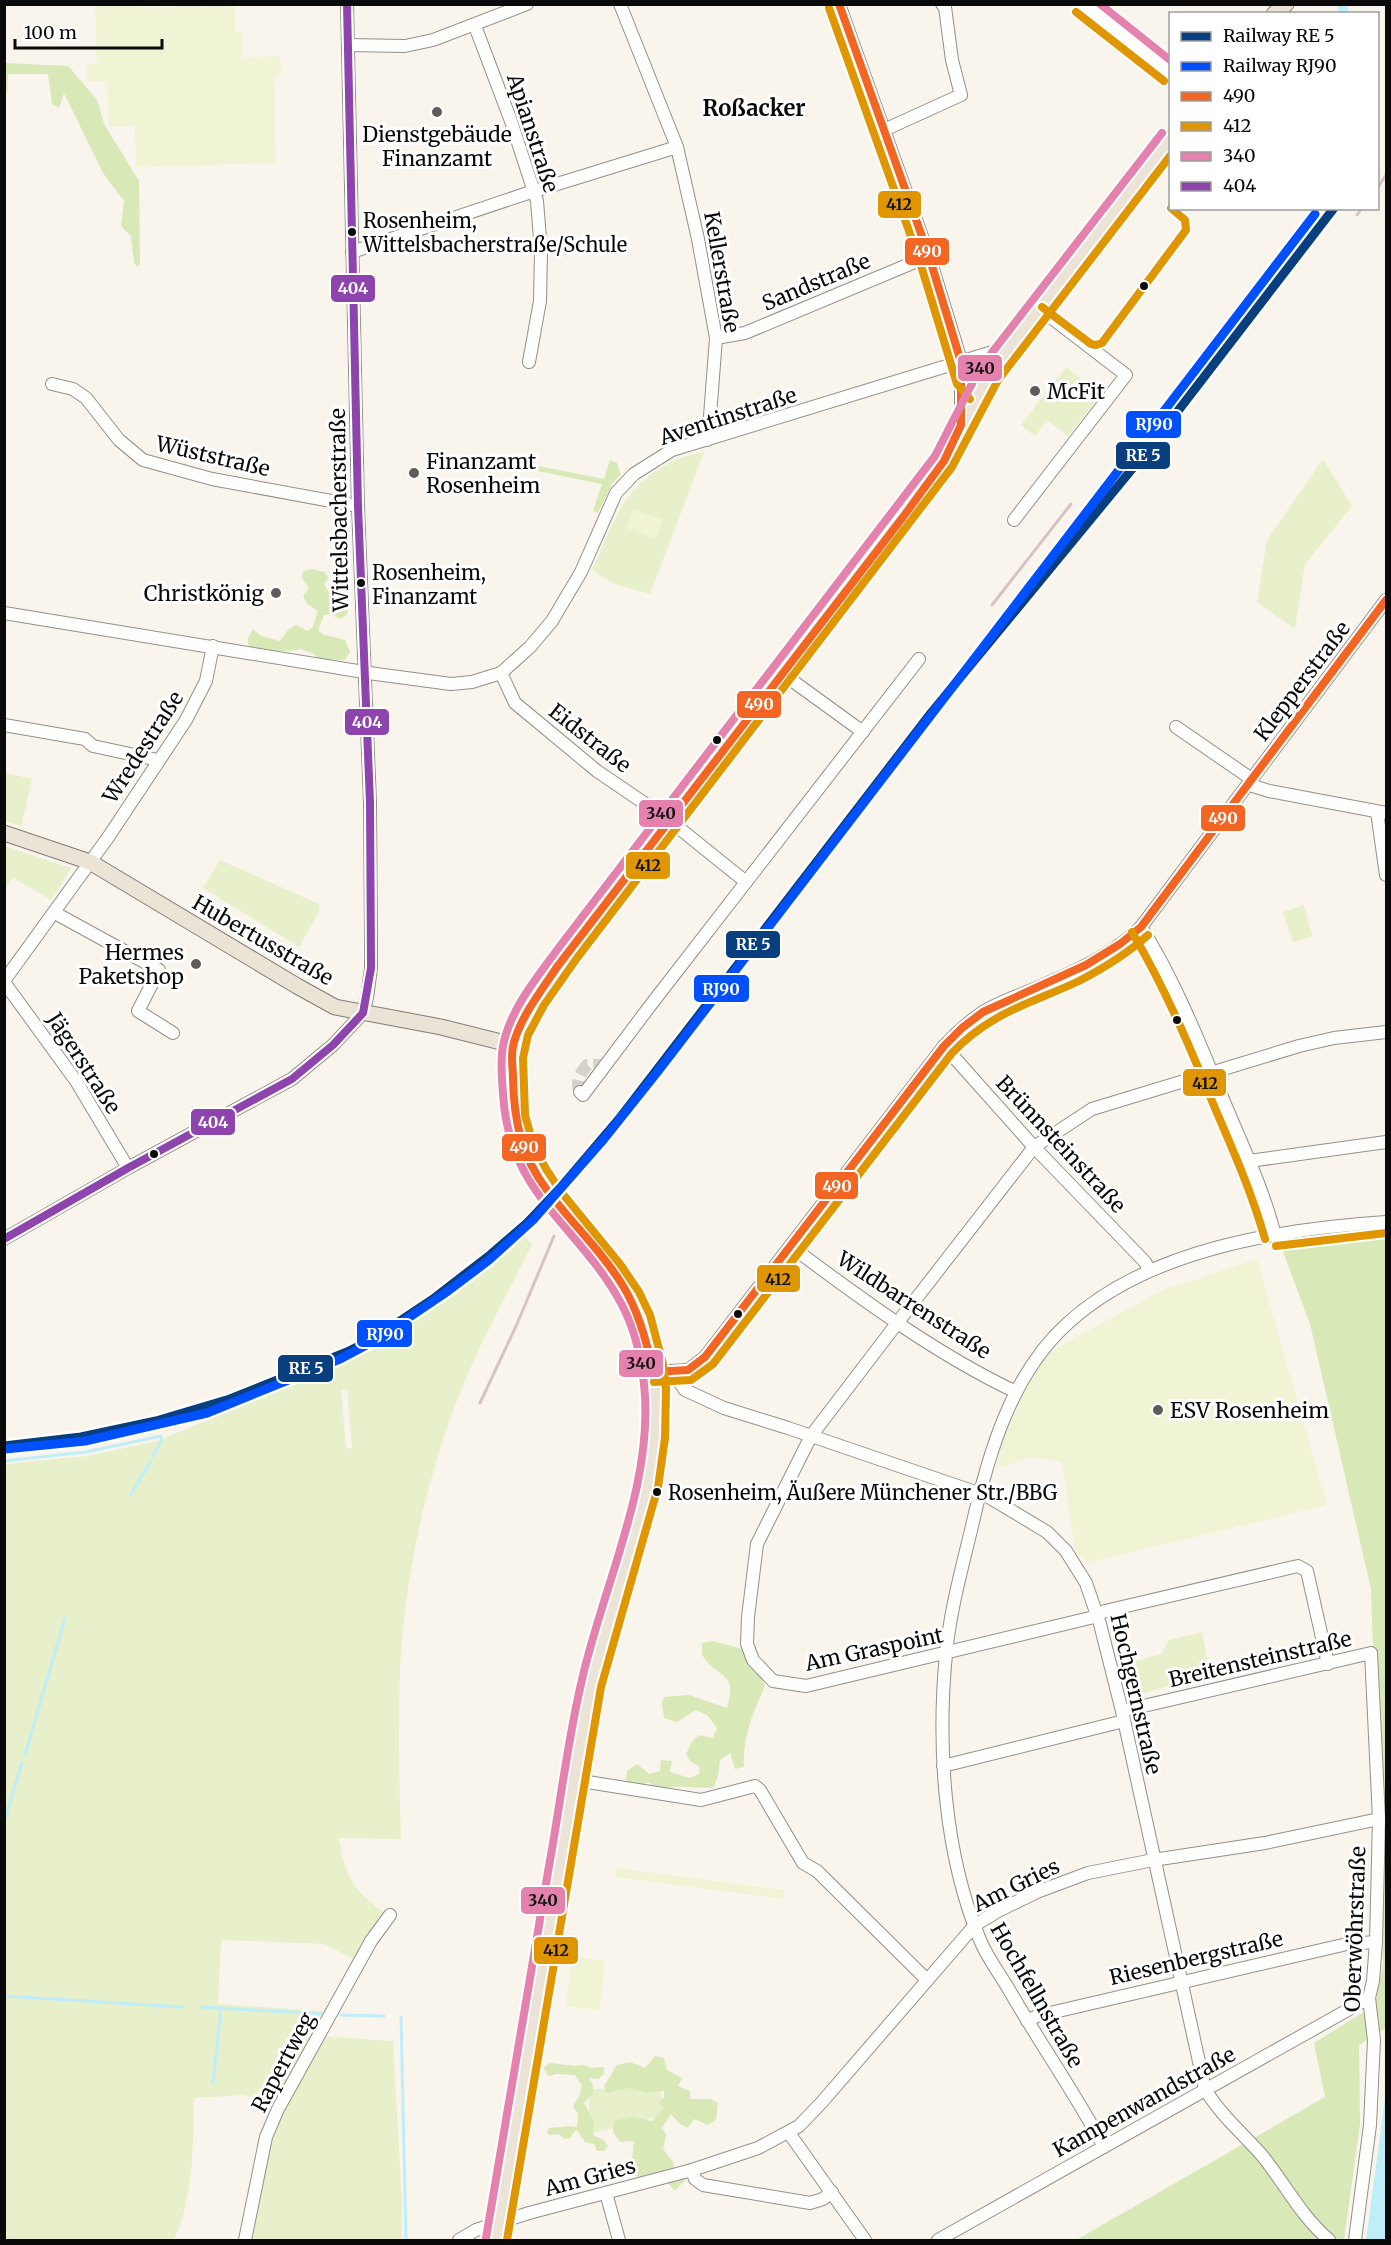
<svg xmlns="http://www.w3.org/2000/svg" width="1391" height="2245" font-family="Merriweather,serif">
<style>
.green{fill:#e7f0ca;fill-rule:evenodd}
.forest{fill:#d8e8b7}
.pitch{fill:#f0f4d4}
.water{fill:#bfedf8}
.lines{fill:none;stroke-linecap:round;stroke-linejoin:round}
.stream{stroke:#bfedf8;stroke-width:3}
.canal{stroke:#bfedf8;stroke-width:10}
.minor-tunnel{stroke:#d5d2cb;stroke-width:12;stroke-dasharray:12 6;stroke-linecap:butt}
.minor-casing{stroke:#92908c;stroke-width:14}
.major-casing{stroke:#7f7d7a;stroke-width:17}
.minor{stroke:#fefefc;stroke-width:12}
.major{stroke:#ebe3d6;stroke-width:15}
.rail{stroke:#d7c2c5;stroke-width:3}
.bus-1-casing{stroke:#fff;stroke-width:12}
.bus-2-casing{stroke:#fff;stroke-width:12}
.bus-3-casing{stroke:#fff;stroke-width:12}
.bus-4-casing{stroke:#fff;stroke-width:12}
.bus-1{stroke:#f26522;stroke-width:8}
.bus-2{stroke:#df9601;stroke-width:8}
.bus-3{stroke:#e482ad;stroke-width:8}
.bus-4{stroke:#8e44ad;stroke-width:8}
.rail-1-casing{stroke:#fff;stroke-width:14}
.rail-2-casing{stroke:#fff;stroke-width:14}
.rail-1{stroke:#093f7f;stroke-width:9}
.rail-2{stroke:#0050ff;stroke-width:9}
.poi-dot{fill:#5e5c59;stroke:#fff;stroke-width:2}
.bus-dot{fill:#0a0a0a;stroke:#fff;stroke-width:2}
.labels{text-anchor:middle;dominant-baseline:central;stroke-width:6;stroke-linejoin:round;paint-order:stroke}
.bus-label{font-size:20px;fill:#0a0a0a;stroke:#fff;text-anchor:start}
.street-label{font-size:21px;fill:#0a0a0a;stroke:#fff}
.poi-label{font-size:21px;fill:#0a0a0a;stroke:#fff;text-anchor:start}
.neighbourhood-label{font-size:22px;font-weight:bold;fill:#0a0a0a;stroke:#fff}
.line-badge{stroke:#fff;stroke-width:2}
.badge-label{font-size:16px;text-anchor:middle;font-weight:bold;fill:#fff}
.pale-badge-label{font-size:16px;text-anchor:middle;font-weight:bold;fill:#111}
</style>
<rect width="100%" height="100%" fill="#f9f5ed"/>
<g class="green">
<polygon points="1066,367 1100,395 1068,436 1047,420 1035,436 1021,425"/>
<path d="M 704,452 L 650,594 L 612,583 L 592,570 C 615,521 621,488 673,461 C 682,456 694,455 704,452 Z"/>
<polygon points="1323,459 1352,506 1305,564 1295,629 1257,602 1267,540"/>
<polygon points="5,773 32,779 21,826 5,821"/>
<polygon points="5,846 71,868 51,900 13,878 5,889"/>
<polygon points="220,860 319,904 319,912 299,947 203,888"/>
<polygon points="1304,905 1312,936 1293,943 1283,912"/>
<path d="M 524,1235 L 532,1245 C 508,1292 482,1339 462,1388 C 427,1474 404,1578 400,1671 C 398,1727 399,1783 401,1839 L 339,1838 C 344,1874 354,1892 384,1912 L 365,1938 L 353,1959 L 324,1944 L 221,1940 L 218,2004 L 322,2011 L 316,2036 L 393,2041 L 402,2204 L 402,2240 L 248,2240 L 277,2107 L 244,2095 L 194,2098 C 193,2146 194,2196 174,2240 L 5,2240 L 5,1464 L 87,1456 L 157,1441 L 345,1363 C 409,1328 470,1284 524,1235 ZM 347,1389 L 352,1448 L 346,1449 L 341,1390 Z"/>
<polygon points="1202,1632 1210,1674 1127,1698 1121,1665 1162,1654 1169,1640"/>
<polygon points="659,2088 666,2115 589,2134 589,2089"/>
</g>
<g class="forest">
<polygon points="4,63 68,66 97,100 104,124 139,181 140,263 138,267 134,263 131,236 121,226 124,201 103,173 64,93 59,108 52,104 48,74 8,74 7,92 5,91"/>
<polygon points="610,460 617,463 621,475 613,482 598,513 593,511 602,484 523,468 523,463 604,479"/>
<polygon points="312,569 325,572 328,578 324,584 333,599 343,598 349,604 347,615 340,619 330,614 324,615 318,630 322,634 345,640 350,652 345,660 319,659 312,653 300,649 290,651 261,650 248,645 248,638 253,629 261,636 280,641 288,630 296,625 308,631 313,627 318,611 307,604 303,596 309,588 302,578 303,571"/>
<polygon points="1386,1232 1386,2028 1359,2045 1360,2124 1344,2240 1076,2240 1325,2097 1314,2043 1375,2005 1383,1964 1371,1589 1310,1324 1282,1249 1337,1238"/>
<path d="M 713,1641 L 746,1650 L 759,1672 L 765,1686 C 753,1712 742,1738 744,1767 L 735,1769 L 730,1753 L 720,1760 L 718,1776 L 713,1788 C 691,1788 677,1784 655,1790 L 649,1782 L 636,1786 L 626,1780 L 627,1771 L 637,1764 L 649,1774 L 660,1771 L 661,1760 L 672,1761 L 670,1772 L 690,1778 L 699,1774 L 700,1767 L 690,1761 L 686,1754 L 691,1743 L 699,1735 L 713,1738 L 717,1728 L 707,1715 L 696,1710 L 677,1722 L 664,1718 L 662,1703 L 664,1697 L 689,1695 L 727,1708 C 738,1670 719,1681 702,1655 L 702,1643 Z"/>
<polygon points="655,2056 664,2058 667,2070 682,2078 678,2086 690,2091 690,2099 710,2099 718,2103 716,2120 708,2125 694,2119 688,2128 680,2124 671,2114 662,2128 666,2135 663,2149 674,2163 673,2172 686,2179 675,2191 660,2174 647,2179 629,2174 627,2168 632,2159 634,2141 620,2142 613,2132 614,2121 632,2117 652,2121 665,2107 659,2103 664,2097 664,2091 646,2093 627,2088 606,2093 604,2086 617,2065 630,2062 645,2068"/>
<polygon points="550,2063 576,2066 584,2065 592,2068 604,2067 604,2074 598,2079 589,2078 593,2085 593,2093 584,2103 594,2122 593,2135 604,2140 608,2146 604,2151 597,2151 594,2144 585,2142 577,2130 573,2133 571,2138 564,2139 559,2134 549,2135 547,2132 549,2128 569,2126 577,2127 578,2114 573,2106 580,2095 582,2085 575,2075 556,2074 549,2076 543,2068"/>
</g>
<g class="pitch">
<polygon points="95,5 141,5 141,7 235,6 235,32 242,33 242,57 280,56 281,76 274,77 276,163 136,167 135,126 109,127 107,81 87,81 87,64 97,64"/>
<polygon points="633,509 663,520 656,539 626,528"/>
<polygon points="1257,1259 1327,1505 1087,1563 1075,1550 1062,1462 1031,1457 997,1468 1000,1448 1031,1370 1058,1347 1163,1290"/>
<polygon points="616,1868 784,1890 783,1899 615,1877"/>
<polygon points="572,1957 605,1961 599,2010 566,2006"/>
</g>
<polygon class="water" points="1386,2091 1386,2240 1366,2240"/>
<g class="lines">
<g class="stream">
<polyline points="4,1461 86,1452 161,1436 161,1442 153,1456"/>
<polyline points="131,1494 150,1462"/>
<polyline points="25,1755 65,1618"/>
<polyline points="4,1822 22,1763"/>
<polyline points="4,1996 183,2007"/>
<polyline points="202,2007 322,2014"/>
<polyline points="341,2015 384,2016"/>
<polyline points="401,2017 406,2240"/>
<polyline points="213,2083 221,2008"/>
</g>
<polyline class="canal" points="1342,4 1344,14"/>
<path class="minor-tunnel" d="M 580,1092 C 575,1082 580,1074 587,1065 L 601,1065"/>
<defs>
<g id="minor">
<polyline points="620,4 677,147 698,239 716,338 709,429 707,440"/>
<polyline points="839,4 929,256 967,380 978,392"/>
<polyline points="1082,4 1170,73"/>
<polyline points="475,26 511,121 537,201 541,251 540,301 529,362"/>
<polyline points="348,45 405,46 433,40 527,4"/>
<polyline points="884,130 961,95 952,60 945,7 942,4"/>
<polyline points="352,252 528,193 677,147"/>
<polyline points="716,338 745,333 929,256"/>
<polyline points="52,384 73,389 86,398 119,440 143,460 212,479 358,506"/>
<polyline points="961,424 961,369"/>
<polyline points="1014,520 1126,375 1040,309"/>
<polyline points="4,613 376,674 451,684 472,682 501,673 530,647 552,621 581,572 616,493 634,474 672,450 1012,346"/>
<polyline points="501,673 515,703 597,771 669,820 746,882"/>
<polyline points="783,674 863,732"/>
<polyline points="4,725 85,739 93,746 158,760"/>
<polyline points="1176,727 1253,780"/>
<polyline points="1250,785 1269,791 1386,813"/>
<polyline points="1377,812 1386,875"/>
<polyline points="55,913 159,970 138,1011 173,1033"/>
<path d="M 1141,927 C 1176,982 1200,1045 1225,1104 C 1243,1147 1264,1191 1275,1236"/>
<polyline points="4,981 109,836 186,720 206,681 213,646"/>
<polyline points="4,982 76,1081 128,1168"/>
<polyline points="944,1046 1034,1147 1145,1262 1149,1270"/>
<polyline points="580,1092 583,1095 653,1002 919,659"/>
<polyline points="1249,1161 1386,1142"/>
<polyline points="4,1239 128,1168 292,1079 333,1045 363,1013 367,998 371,968 371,938 370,803 358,506 347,4"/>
<path d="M 792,1247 C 861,1299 938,1355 1016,1392"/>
<path d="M 653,1372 L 688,1370 L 705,1357 L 944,1046 C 956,1033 968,1022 983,1012 C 1004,999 1028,993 1050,982 C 1083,968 1115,952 1141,927 L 1386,600"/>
<path d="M 672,1372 L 685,1390 L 724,1408 L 788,1428 L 987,1496 L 1047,1532 L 1066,1551 L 1086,1583 L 1100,1624 L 1122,1711 L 1205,2089 C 1219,2113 1241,2132 1260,2153 C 1285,2183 1299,2214 1329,2240"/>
<polyline points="1328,1664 1307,1571 1298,1566 1105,1611 1090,1618 806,1686 773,1681 753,1660 747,1644 748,1617 757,1544 811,1436 898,1322 1034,1147 1092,1109 1299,1046 1334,1038 1386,1032"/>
<polyline points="1122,1711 1371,1653 1379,1819 1376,1942 1373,1981 1369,1998 1374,2040 1370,2125 1355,2240"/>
<polyline points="943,1766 1124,1721"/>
<polyline points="575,1780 701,1800 755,1786 760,1790 803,1863 817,1871 927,1980"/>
<polyline points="1027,2021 1037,2016 1347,1944 1376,1942"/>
<polyline points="789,2133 865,2240"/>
<path d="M 1104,2147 C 1075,2093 1039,2042 1008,1988 C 999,1973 987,1957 980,1940 C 944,1854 937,1746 946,1654 C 950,1611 962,1568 972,1526 C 988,1455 1011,1374 1068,1323 C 1149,1249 1280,1229 1386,1222"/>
<polyline points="692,2170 695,2179 703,2185 810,2203 823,2199 832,2192"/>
<polyline points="606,2193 619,2240"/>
<polyline points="245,2240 266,2137 278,2109 371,1941 390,1915"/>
<polyline points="459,2240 476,2230 529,2213 692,2170 758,2148 799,2126 822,2102 975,1925 998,1911 1037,1892 1088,1873 1153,1860 1265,1843 1379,1819"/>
<polyline points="938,2240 1369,1998"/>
</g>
<g id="major">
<polyline points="1274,14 1286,4"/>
<polyline points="4,833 90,862 297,986 335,1007 441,1027 513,1045"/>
<path d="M 496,2240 L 591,1685 L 648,1484 C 660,1423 661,1354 630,1298 C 586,1218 509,1186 513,1081 C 513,1069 511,1056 514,1045 C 521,1010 567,955 588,926 L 944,461 L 961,425 L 989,374 L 1170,139"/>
</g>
</defs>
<use href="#minor" class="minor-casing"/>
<use href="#major" class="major-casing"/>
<use href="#minor" class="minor"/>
<use href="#major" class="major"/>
<g class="rail">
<polyline points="1378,187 1386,175"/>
<polyline points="1357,215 1362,208"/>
<polyline points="992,605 1071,504"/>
<polyline points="480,1403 517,1324 554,1236"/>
</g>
<defs>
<g id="bus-1">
<path d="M 653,1372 C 647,1342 639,1312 623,1286 C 602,1251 571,1223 547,1190 C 521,1156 514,1120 513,1079 C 513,1067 510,1054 514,1042 C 522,1015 541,991 557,967 L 903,517 L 944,461 L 961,425 L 961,362 L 929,256 L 839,4"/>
<polyline points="653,1372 688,1370 705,1357 944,1046 962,1028 983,1012 1086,965 1120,944 1141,927 1386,600"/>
</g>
<g id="bus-2">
<polyline points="829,8 919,259 957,384 970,399"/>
<polyline points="1076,12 1164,81"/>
<polyline points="1042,307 1091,344 1096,345 1102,343 1186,230 1185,220 1171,208"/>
<path d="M 1132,932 C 1165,988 1190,1047 1214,1106 C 1233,1150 1252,1193 1265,1239"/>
<polyline points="1276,1246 1386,1233"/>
<path d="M 654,1382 L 691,1380 L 713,1364 L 952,1053 C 991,1012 1030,1004 1079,981 C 1104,968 1127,954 1148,935"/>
<polyline points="507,2240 601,1687 658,1487 665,1438 666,1389 663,1364 650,1315 639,1292 620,1264 562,1193 546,1169 533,1144 525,1115 523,1058 528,1035 544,1005 577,958 952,467 998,380 1170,156"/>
</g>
<g id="bus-3">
<polyline points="1100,4 1170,60"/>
<path d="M 486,2238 C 507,2114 528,1990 549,1866 C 560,1806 567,1744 581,1684 C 602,1587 655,1484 644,1384 C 641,1356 635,1330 622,1305 C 579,1224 509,1197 503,1094 C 502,1079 500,1062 503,1046 C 510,1009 538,976 560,946 L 935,456 L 980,368 L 1162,133"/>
</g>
<polyline id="bus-4" points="4,1239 128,1168 292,1079 333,1045 363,1013 371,968 370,803 358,506 347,4"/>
</defs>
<use href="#bus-1" class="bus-1-casing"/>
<use href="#bus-2" class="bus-2-casing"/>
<use href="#bus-3" class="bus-3-casing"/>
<use href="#bus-4" class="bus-4-casing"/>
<use href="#bus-1" class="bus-1"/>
<use href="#bus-2" class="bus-2"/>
<use href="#bus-3" class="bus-3"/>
<use href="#bus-4" class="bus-4"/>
<defs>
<polyline id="rail-1" points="4,1446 81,1437 156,1421 230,1399 347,1352 373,1339 433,1299 490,1255 526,1224 562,1186 619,1119 931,713 1151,446 1334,208"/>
<polyline id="rail-2" points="5,1449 85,1441 207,1413 340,1359 374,1341 448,1291 489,1260 533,1220 604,1139 659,1070 1315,214"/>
</defs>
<use href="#rail-1" class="rail-1-casing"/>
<use href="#rail-2" class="rail-2-casing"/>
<use href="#rail-1" class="rail-1"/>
<use href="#rail-2" class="rail-2"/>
</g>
<g class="poi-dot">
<circle cx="437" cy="112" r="6"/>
<circle cx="1035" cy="391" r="6"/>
<circle cx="414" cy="473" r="6"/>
<circle cx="276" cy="593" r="6"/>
<circle cx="196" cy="964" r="6"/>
<circle cx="1158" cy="1410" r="6"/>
</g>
<g class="bus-dot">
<circle cx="352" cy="232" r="5"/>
<circle cx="1144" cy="286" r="5"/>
<circle cx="361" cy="583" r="5"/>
<circle cx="717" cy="740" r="5"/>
<circle cx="1177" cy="1020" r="5"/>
<circle cx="154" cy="1154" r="5"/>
<circle cx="738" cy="1314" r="5"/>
<circle cx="657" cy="1492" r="5"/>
</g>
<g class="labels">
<g class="bus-label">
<text x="363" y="220">Rosenheim,<tspan x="363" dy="24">Wittelsbacherstraße/Schule</tspan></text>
<text x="372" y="572">Rosenheim,<tspan x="372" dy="24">Finanzamt</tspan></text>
<text x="668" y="1492">Rosenheim, Äußere Münchener Str./BBG</text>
</g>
<g class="street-label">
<text transform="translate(533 133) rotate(72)">Apianstraße</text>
<text transform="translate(722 272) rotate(80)">Kellerstraße</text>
<text transform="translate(816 282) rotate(-23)">Sandstraße</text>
<text transform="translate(728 416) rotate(-18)">Aventinstraße</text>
<text transform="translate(213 456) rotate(13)">Wüststraße</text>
<text transform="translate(339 510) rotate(-91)">Wittelsbacherstraße</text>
<text transform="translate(1302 681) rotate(-53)">Klepperstraße</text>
<text transform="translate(590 738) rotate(38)">Eidstraße</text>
<text transform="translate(143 747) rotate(-57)">Wredestraße</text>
<text transform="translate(263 940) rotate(30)">Hubertusstraße</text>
<text transform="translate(84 1063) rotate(57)">Jägerstraße</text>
<text transform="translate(1061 1144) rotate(47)">Brünnsteinstraße</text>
<text transform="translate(914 1305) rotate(33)">Wildbarrenstraße</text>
<text transform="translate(874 1649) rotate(-12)">Am Graspoint</text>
<text transform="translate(1260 1659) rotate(-13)">Breitensteinstraße</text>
<text transform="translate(1136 1694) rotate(77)">Hochgernstraße</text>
<text transform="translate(1016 1885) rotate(-26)">Am Gries</text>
<text transform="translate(1355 1929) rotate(-88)">Oberwöhrstraße</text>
<text transform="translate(1196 1958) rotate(-13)">Riesenbergstraße</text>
<text transform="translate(1037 1995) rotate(60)">Hochfellnstraße</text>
<text transform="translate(283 2062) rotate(-62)">Rapertweg</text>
<text transform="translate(1144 2102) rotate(-29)">Kampenwandstraße</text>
<text transform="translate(590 2177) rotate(-15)">Am Gries</text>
</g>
<g class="poi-label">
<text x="437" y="134" text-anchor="middle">Dienstgebäude<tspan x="437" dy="24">Finanzamt</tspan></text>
<text x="1047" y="391">McFit</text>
<text x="426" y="461">Finanzamt<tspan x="426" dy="24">Rosenheim</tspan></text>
<text x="264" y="593" text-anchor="end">Christkönig</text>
<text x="184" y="952" text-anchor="end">Hermes<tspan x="184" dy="24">Paketshop</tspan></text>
<text x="1170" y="1410">ESV Rosenheim</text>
</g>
<g class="neighbourhood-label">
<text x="754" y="108">Roßacker</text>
</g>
</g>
<g class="line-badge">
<rect x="877" y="190" width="45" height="29" rx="6" fill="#df9601"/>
<rect x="904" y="237" width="46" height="29" rx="6" fill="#f26522"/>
<rect x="330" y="274" width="46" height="29" rx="6" fill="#8e44ad"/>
<rect x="957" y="354" width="46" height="28" rx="6" fill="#e482ad"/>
<rect x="1125" y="410" width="57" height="29" rx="6" fill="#0050ff"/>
<rect x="1115" y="441" width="56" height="29" rx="6" fill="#093f7f"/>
<rect x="736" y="690" width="46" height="29" rx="6" fill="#f26522"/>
<rect x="344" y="708" width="46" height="28" rx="6" fill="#8e44ad"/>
<rect x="638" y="799" width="46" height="29" rx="6" fill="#e482ad"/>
<rect x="1200" y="804" width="46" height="28" rx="6" fill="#f26522"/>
<rect x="625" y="851" width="46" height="29" rx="6" fill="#df9601"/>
<rect x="725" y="930" width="56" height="29" rx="6" fill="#093f7f"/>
<rect x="693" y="974" width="57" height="29" rx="6" fill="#0050ff"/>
<rect x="1182" y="1068" width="45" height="29" rx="6" fill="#df9601"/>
<rect x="190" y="1108" width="46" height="28" rx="6" fill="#8e44ad"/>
<rect x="501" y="1133" width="46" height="29" rx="6" fill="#f26522"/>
<rect x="814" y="1171" width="45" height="29" rx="6" fill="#f26522"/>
<rect x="756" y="1264" width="45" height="29" rx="6" fill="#df9601"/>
<rect x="356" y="1319" width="57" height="29" rx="6" fill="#0050ff"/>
<rect x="618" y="1349" width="46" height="29" rx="6" fill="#e482ad"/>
<rect x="277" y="1354" width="57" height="29" rx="6" fill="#093f7f"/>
<rect x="520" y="1886" width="46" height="29" rx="6" fill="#e482ad"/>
<rect x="533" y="1936" width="46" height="29" rx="6" fill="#df9601"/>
</g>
<g class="badge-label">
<text x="927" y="257">490</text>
<text x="353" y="294">404</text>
<text x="1154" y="430">RJ90</text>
<text x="1143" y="461">RE 5</text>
<text x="759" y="710">490</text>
<text x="367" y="728">404</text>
<text x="1223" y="824">490</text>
<text x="753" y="950">RE 5</text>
<text x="721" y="995">RJ90</text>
<text x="213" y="1128">404</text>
<text x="524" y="1153">490</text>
<text x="837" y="1192">490</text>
<text x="385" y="1340">RJ90</text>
<text x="306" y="1374">RE 5</text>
</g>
<g class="pale-badge-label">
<text x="899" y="210">412</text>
<text x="980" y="374">340</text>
<text x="661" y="819">340</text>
<text x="648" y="871">412</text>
<text x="1205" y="1089">412</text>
<text x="778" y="1285">412</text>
<text x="641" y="1369">340</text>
<text x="543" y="1906">340</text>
<text x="556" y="1956">412</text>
</g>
<rect width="1391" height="2245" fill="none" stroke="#0a0a0a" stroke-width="12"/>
<rect x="1169" y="12" width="210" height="198" fill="#ffffff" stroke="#9d9d9d" stroke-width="1.5"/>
<rect x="1181" y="32" width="30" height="9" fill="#093f7f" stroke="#9d9d9d" stroke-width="1.5"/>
<text x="1223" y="42" font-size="18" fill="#0a0a0a">Railway RE 5</text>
<rect x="1181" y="62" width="30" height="9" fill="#0050ff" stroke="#9d9d9d" stroke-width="1.5"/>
<text x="1223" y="72" font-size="18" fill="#0a0a0a">Railway RJ90</text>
<rect x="1181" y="92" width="30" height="9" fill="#f26522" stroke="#9d9d9d" stroke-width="1.5"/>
<text x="1223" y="102" font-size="18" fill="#0a0a0a">490</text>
<rect x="1181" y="122" width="30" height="9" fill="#df9601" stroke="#9d9d9d" stroke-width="1.5"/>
<text x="1223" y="132" font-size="18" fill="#0a0a0a">412</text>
<rect x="1181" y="152" width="30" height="9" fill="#e482ad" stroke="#9d9d9d" stroke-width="1.5"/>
<text x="1223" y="162" font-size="18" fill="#0a0a0a">340</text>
<rect x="1181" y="182" width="30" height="9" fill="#8e44ad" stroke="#9d9d9d" stroke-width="1.5"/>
<text x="1223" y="192" font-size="18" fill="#0a0a0a">404</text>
<path d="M15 39v9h147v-9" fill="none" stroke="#0a0a0a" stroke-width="3"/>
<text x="24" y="39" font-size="18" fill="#0a0a0a" stroke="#ffffff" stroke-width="4.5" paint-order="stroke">100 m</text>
</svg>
